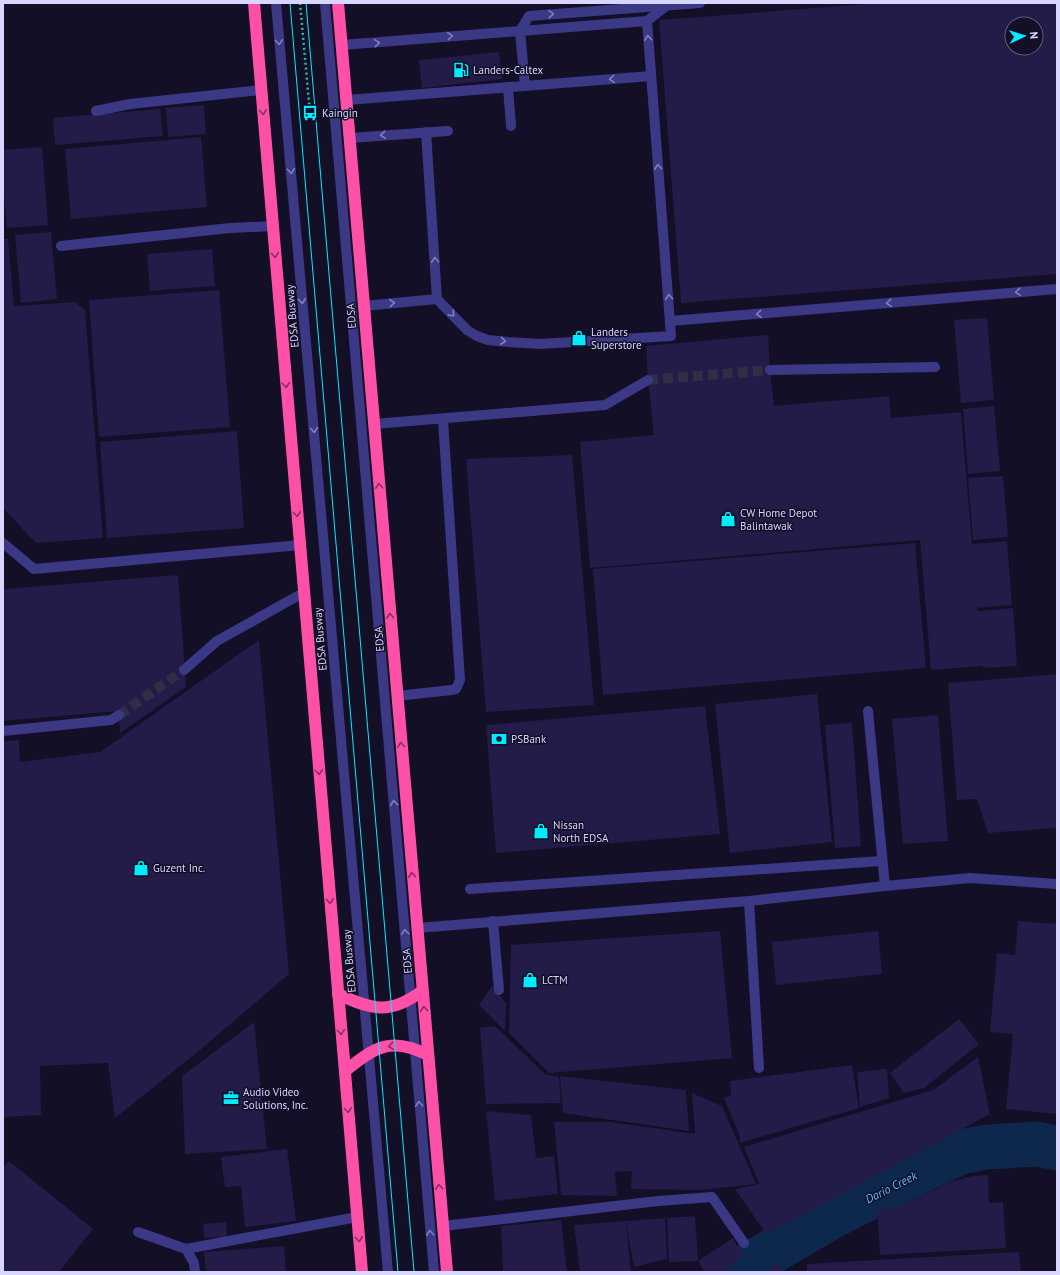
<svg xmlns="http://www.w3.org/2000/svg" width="1060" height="1275" font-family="'PT Sans',sans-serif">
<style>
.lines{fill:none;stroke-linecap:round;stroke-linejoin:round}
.river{stroke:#0e274c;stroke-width:45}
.building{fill:#231b48;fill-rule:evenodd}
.minor-tunnel{stroke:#302d47;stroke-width:10;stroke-dasharray:10 5;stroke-linecap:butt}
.path{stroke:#2ebaae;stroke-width:2.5;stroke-dasharray:2 3;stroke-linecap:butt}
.minor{stroke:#3b3986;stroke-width:10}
.highway{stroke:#ff50a8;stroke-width:12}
.tram{stroke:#01ebff;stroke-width:1}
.oneway{stroke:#827fbc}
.oneway2{stroke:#883068}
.labels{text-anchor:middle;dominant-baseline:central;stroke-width:3;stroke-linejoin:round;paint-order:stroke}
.poi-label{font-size:11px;fill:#d8d5ff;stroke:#120f27;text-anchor:start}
.street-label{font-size:11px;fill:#d8d5ff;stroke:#120f27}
.water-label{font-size:12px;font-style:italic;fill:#63baff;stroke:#120f27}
</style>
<rect width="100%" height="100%" fill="#120f27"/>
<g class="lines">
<polyline class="river" points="737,1272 829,1218 921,1171 960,1152 987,1147 1036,1144 1057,1148"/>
</g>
<g class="building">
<path d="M 879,3 L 1057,3 L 1057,274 L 681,303 L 659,20 ZM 1012,24 L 1036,24 L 1036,48 L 1012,48 Z"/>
<polygon points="499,52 502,79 422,88 419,60"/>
<polygon points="204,105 206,134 168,137 166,108"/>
<polygon points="160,109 163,136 55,145 53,118"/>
<polygon points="201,137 207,207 71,219 65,149"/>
<polygon points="42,147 48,225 7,228 3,183 3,150"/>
<polygon points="51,232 57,299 21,303 15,235"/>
<polygon points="3,239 8,239 14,306 75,302 85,310 103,538 36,543 3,508"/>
<polygon points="212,249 215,286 150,291 147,254"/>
<polygon points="219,290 230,427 99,437 89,300"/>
<polygon points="987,318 994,400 961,403 954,320"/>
<polygon points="768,335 770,370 774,406 889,396 891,418 961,412 972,544 1007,541 1012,605 977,608 978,611 1013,608 1017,666 983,668 983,666 931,670 920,540 590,568 580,442 654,435 648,380 646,346"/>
<polygon points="994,406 1000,471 968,474 963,409"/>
<polygon points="237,431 244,528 107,538 100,442"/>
<polygon points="572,455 594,705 486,712 466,459"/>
<polygon points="1003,476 1008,537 973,540 968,478"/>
<polygon points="915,543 926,668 603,695 593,569"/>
<polygon points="178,575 186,687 120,733 118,711 3,721 3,589"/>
<polygon points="259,640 289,974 200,1050 115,1118 108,1063 40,1066 41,1115 3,1117 3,741 19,740 20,762 100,752"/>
<polygon points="1057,674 1057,828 988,833 977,799 957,800 948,683"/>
<polygon points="817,694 832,842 730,853 715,704"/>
<polygon points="705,706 720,834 496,853 486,725"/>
<polygon points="938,715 948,841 903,844 892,719"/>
<polygon points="852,723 861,846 835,848 825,725"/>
<polygon points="1018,921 1057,924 1057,1114 1006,1109 1013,1034 990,1032 997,953 1015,955"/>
<polygon points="720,931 732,1058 549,1073 509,1033 511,945"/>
<polygon points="878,931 882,974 776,985 772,942"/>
<polygon points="492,986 506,1003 505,1031 479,1005"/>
<polygon points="959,1019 979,1044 924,1088 904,1093 890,1073"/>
<polygon points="254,1022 267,1149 185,1154 182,1076"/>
<polygon points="495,1026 545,1074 559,1077 561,1103 486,1104 480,1028"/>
<polygon points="978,1057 990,1114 766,1234 735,1189 759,1184 744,1147 933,1090"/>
<polygon points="852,1065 859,1108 740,1143 740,1137 724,1098 731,1095 730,1081"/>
<polygon points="887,1069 889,1098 860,1107 857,1072"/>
<polygon points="560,1076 686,1090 689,1131 563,1113"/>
<polygon points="692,1093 722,1106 756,1184 700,1190 631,1189 632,1171 615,1172 617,1196 561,1195 554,1122 611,1122 695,1134"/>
<polygon points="486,1111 531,1115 536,1158 554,1156 558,1194 495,1201"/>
<polygon points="287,1149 296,1221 245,1227 241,1186 225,1187 221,1157"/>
<polygon points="9,1161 93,1229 59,1272 3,1272 3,1168"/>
<polygon points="988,1175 989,1203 1003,1202 1006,1248 880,1255 877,1209 895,1209 951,1182 972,1176"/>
<polygon points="695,1216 698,1261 669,1262 667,1218"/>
<polygon points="665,1218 667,1259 634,1267 626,1224 631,1272 580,1272 574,1225"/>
<polygon points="561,1220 567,1272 503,1272 501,1226"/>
<polygon points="226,1222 227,1237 204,1238 203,1224"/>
<polygon points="733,1238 743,1256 721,1272 705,1272 698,1261"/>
<polygon points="284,1246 286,1272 206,1272 204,1252"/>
<polygon points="1019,1252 1021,1272 807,1272 807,1264"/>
<polygon points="777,1264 785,1272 768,1272"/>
</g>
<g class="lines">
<g class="minor-tunnel">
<polyline points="648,380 770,370"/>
<polyline points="119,715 184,670"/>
</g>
<polyline class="path" points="300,3 310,113"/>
<g class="minor">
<polyline points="276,3 388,1272"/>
<polyline points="325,3 434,1272"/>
<polyline points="342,45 647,21 666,6"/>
<polyline points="525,86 520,31 529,16 700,3"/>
<polyline points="508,87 511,126"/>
<polyline points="347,100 651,76"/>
<polyline points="96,111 130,104 261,90"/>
<polyline points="426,132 437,299 467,330 477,336 488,340 508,342 540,344 671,336 647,21"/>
<polyline points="350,138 448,131"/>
<polyline points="61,246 230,228 273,226"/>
<polyline points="364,306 437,299"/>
<polyline points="670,321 1057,289"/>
<polyline points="770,370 935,367"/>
<polyline points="374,424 605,405 648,380"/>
<polyline points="3,543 34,569 300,545"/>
<polyline points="184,670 217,641 303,593"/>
<polyline points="397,696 452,690 456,689 460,680 443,420"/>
<polyline points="868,711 885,886"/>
<polyline points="3,731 111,720 119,715"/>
<polyline points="470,889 882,861"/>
<polyline points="749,901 759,1068"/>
<polyline points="493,921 499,990"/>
<polyline points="417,928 749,901 885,886 970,878 1057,884"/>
<polyline points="443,1226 658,1201 712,1197 744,1243"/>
<polyline points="138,1232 186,1249 357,1217"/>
<polyline points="186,1249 194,1263 195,1272"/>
</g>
<g class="highway">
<polyline points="254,3 362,1272"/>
<polyline points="338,3 447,1272"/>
<path d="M 338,994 C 372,1010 390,1015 422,991"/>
<path d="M 345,1071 C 375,1047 391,1036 428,1055"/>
</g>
<g class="tram">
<polyline points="290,3 398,1272"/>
<polyline points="306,3 414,1272"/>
</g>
</g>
<defs><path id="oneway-chevron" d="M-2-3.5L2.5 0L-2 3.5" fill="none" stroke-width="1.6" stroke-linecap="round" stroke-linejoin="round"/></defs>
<g class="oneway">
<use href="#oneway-chevron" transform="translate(551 14) rotate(-4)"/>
<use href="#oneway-chevron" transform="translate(450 36) rotate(-5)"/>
<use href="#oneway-chevron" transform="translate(648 38) rotate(-95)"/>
<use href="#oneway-chevron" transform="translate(279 42) rotate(85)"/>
<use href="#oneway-chevron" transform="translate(377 43) rotate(-5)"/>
<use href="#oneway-chevron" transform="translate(612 79) rotate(175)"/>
<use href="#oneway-chevron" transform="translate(383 135) rotate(175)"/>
<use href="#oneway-chevron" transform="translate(658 167) rotate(-95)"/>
<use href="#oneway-chevron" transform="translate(291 171) rotate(85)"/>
<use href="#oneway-chevron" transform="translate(435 260) rotate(-94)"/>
<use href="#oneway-chevron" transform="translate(1018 292) rotate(175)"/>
<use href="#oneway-chevron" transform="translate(669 297) rotate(-95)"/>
<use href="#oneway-chevron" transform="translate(302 301) rotate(85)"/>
<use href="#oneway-chevron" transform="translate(392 303) rotate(-5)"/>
<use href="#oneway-chevron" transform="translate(889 303) rotate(175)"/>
<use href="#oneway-chevron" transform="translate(452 314) rotate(47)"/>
<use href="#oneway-chevron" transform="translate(759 314) rotate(175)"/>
<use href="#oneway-chevron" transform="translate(503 341) rotate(7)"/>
<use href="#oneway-chevron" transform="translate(314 430) rotate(85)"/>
<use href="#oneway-chevron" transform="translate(394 803) rotate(-95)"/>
<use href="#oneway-chevron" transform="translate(405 932) rotate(-95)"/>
<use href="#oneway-chevron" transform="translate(419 1104) rotate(-95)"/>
<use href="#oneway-chevron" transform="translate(430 1233) rotate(-95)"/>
</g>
<g class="oneway2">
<use href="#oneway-chevron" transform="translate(263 112) rotate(85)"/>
<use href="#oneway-chevron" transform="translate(275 255) rotate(85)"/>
<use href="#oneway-chevron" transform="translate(286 385) rotate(85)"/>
<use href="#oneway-chevron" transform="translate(379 486) rotate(-95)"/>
<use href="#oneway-chevron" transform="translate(297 514) rotate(85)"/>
<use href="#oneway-chevron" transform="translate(390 616) rotate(-95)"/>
<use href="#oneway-chevron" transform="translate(401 745) rotate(-95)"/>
<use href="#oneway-chevron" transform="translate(319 772) rotate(85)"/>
<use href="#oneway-chevron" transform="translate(412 875) rotate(-95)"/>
<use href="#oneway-chevron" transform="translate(330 901) rotate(85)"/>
<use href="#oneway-chevron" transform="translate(424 1009) rotate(-95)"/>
<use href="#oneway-chevron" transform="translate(341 1032) rotate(85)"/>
<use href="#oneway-chevron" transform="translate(391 1046) rotate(175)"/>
<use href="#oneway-chevron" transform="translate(348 1110) rotate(85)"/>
<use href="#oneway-chevron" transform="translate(439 1187) rotate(-95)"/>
<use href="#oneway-chevron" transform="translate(359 1239) rotate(85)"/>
</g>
<defs>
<symbol id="fuel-bare" viewBox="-9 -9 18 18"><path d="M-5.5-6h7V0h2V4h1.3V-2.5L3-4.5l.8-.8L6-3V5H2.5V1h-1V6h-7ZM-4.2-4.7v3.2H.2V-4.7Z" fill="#01ebff" stroke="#120f27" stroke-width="2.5" paint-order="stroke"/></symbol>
<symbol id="bus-bare" viewBox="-9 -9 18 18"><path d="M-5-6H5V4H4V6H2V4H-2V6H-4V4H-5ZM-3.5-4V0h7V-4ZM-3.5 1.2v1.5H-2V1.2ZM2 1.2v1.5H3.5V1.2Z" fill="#01ebff" stroke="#120f27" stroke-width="2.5" paint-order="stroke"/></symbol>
<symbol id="shop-bare" viewBox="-9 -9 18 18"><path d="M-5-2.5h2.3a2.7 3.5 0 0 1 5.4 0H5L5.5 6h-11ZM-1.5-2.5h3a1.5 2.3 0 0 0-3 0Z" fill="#01ebff" stroke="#120f27" stroke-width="2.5" paint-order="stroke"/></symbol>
<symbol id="bank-bare" viewBox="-9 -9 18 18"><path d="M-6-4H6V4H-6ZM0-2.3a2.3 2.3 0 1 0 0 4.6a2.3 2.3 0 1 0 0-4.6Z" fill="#01ebff" stroke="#120f27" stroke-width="2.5" paint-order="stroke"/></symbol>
<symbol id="office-bare" viewBox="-9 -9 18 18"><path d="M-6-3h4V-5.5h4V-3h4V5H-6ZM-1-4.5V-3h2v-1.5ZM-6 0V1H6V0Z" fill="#01ebff" stroke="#120f27" stroke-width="2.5" paint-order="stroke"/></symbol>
</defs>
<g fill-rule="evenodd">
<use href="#fuel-bare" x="450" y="59" width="22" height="22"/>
<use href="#bus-bare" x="299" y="102" width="22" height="22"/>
<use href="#shop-bare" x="568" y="327" width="22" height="22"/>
<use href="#shop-bare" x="717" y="508" width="22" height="22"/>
<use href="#bank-bare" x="488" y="728" width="22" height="22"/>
<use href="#shop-bare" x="530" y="820" width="22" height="22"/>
<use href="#shop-bare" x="130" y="857" width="22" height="22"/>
<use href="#shop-bare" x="519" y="969" width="22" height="22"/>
<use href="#office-bare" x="220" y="1087" width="22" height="22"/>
</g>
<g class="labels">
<g class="poi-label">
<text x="473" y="70">Landers-Caltex</text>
<text x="322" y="113">Kaingin</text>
<text x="591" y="332">Landers<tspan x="591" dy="13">Superstore</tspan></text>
<text x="740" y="513">CW Home Depot<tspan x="740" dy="13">Balintawak</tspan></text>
<text x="511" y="739">PSBank</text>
<text x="553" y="825">Nissan<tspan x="553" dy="13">North EDSA</tspan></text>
<text x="153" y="868">Guzent Inc.</text>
<text x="542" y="980">LCTM</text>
<text x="243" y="1092">Audio Video<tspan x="243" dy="13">Solutions, Inc.</tspan></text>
</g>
<g class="street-label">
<text transform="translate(292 316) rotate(-95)">EDSA Busway</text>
<text transform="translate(351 316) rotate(-95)">EDSA</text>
<text transform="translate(320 639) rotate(-95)">EDSA Busway</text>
<text transform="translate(379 639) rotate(-95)">EDSA</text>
<text transform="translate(349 961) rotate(-95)">EDSA Busway</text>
<text transform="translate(407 961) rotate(-95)">EDSA</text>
</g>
<g class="water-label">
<text transform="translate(891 1187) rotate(-27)">Dario Creek</text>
</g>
</g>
<rect width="1060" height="1275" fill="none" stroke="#d8d5ff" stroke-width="8"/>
<g transform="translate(1024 36) rotate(86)"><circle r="19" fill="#120f27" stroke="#615e7d"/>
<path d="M0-3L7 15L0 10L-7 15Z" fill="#01ebff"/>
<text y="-6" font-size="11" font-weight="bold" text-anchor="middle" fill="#d8d5ff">N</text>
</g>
</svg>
